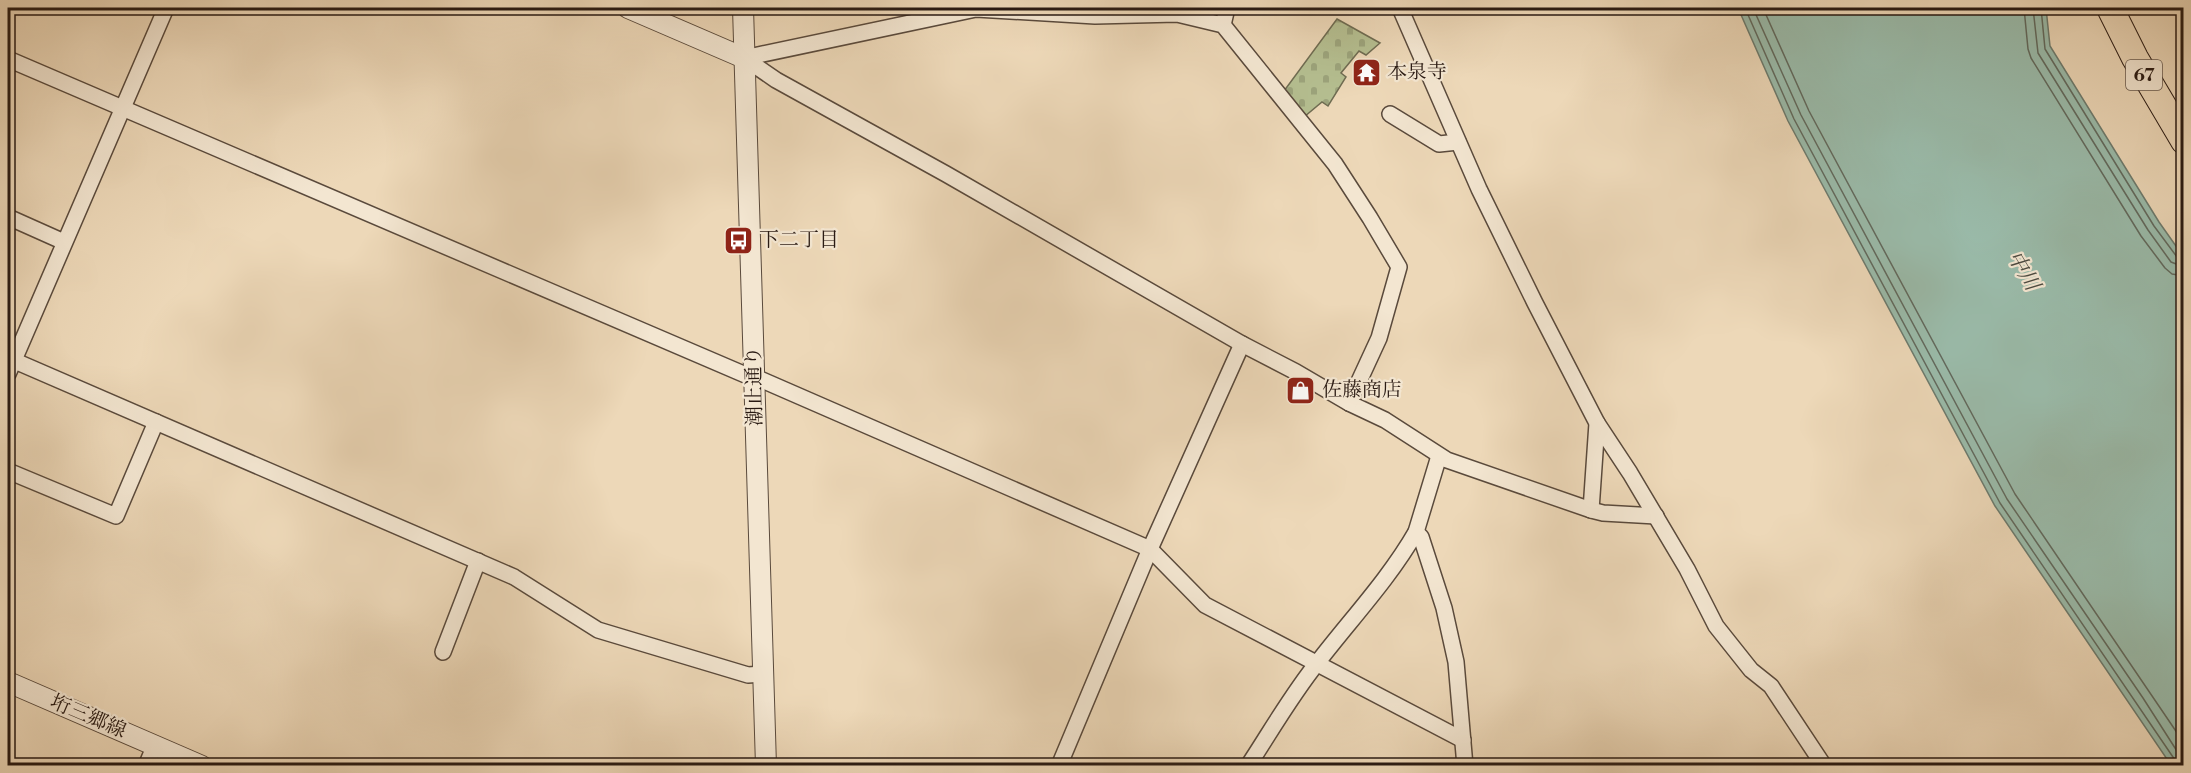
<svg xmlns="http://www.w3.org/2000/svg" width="2191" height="773" font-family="'Libre Bodoni','Noto Serif JP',serif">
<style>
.cemetery{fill:url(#cemetery-stones);stroke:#6f6c52;stroke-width:1.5}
.water{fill:#9abbaa;stroke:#6d7b6e;stroke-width:1.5}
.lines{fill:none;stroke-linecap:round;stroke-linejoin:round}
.shore{stroke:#626a5e;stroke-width:1.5}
.minor-casing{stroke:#5a4a3c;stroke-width:18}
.tertiary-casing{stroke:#5a4a3c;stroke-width:22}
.primary-casing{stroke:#291a13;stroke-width:28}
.minor{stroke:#f3e6d1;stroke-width:15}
.tertiary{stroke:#f3e6d1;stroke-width:20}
.primary{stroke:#edd8b8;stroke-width:26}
.labels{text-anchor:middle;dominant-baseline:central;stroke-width:4.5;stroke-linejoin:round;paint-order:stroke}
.shield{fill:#f3e6d1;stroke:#66574c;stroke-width:1.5}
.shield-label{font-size:18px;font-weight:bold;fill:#291a13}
.poi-label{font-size:20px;fill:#291a13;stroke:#f3e6d1;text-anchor:start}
.street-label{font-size:20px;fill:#291a13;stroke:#f3e6d1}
.water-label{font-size:21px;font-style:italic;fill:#4b4a40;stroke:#f3e6d1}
</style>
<defs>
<pattern id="cemetery-stones" width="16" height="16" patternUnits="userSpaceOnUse" patternTransform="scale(1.5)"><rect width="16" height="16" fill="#b5bf91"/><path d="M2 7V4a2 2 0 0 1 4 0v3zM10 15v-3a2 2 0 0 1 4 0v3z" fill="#9ca47c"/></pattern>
</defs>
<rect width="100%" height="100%" fill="#edd8b8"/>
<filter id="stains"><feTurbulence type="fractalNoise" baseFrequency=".00333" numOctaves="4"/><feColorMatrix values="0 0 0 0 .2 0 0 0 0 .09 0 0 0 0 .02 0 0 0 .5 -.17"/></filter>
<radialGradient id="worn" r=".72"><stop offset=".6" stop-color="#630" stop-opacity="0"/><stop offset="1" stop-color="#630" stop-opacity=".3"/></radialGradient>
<polygon class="cemetery" points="1337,19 1380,43 1366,55 1359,51 1341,73 1346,77 1328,106 1322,102 1304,117 1284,91"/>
<polygon class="water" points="1738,8 2046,8 2050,46 2159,222 2183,256 2183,765 2171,765 1995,506 1788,121"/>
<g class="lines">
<g class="shore">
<polyline points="1745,8 1794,119 2000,503 2175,760 2176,766"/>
<polyline points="1753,8 1801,115 2007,499 2143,698 2184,762"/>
<polyline points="1763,8 1809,111 2015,494 2184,743"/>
<polyline points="2024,8 2028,49 2031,58 2141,236 2165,268 2172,274 2184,276"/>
<polyline points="2033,8 2038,53 2148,230 2171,262 2184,267"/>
<polyline points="2041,8 2045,49 2154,226 2177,257 2184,259"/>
</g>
<defs>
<g id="minor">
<polyline points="1400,8 1479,189 1535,303 1597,423 1591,510"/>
<polyline points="1223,25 1227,8"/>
<polyline points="744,58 776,80 946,174 1242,344 1296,372 1349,403 1385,420 1447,460 1591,510 1603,513 1656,516"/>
<polyline points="744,58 976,9 1095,16 1177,14 1223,25 1335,164 1370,218 1399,267 1379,338 1349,403"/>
<polyline points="8,59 755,379"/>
<polyline points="1390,114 1439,144 1458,142"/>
<polyline points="8,217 64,242"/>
<polyline points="8,358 514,577 598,630 748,675 763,674"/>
<polyline points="8,374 166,8"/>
<polyline points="755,377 1150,549 1205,605 1463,740"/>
<polyline points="1597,423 1630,473 1687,569 1716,626 1751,670 1771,686 1824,766"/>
<polyline points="8,471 116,516 156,422"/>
<polyline points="1416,532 1421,537 1444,608 1456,662 1465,766"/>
<polyline points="443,652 478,561"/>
<polyline points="146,766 155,745"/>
<polyline points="1059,766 1150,549 1242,344"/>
<path d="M 1248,766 C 1271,731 1292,694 1318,662 C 1351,619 1389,579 1416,532 L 1439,456"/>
</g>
<g id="tertiary">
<polyline points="628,8 744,58"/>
<polyline points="743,8 766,766"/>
<polyline points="8,682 202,766"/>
</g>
<polyline id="primary" points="2110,8 2135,58 2184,141"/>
</defs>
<use href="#minor" class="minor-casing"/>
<use href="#tertiary" class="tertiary-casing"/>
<use href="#primary" class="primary-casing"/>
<use href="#minor" class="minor"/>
<use href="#tertiary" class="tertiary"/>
<use href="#primary" class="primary"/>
</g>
<defs>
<symbol id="temple-square" viewBox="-11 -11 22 22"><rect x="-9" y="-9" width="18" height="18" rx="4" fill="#8f2418" stroke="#f3e6d1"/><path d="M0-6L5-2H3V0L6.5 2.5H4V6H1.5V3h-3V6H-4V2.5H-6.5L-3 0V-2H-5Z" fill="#fff"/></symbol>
<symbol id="bus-square" viewBox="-11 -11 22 22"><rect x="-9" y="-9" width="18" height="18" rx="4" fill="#8f2418" stroke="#f3e6d1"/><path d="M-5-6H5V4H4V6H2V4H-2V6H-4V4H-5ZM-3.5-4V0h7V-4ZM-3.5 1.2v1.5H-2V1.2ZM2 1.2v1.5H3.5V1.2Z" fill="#fff"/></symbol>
<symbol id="shop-square" viewBox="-11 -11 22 22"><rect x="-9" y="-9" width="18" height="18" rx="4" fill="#8f2418" stroke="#f3e6d1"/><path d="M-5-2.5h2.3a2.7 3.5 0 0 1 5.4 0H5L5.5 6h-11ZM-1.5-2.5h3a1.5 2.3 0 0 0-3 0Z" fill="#fff"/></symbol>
</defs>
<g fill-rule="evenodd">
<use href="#temple-square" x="1350" y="56" width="33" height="33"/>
<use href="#bus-square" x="722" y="224" width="33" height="33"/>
<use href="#shop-square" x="1284" y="374" width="33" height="33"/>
</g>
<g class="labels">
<rect class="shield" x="2126" y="60" width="36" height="30" rx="4.5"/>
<g class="shield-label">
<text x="2144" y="75">67</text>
</g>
<g class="poi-label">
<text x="1387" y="72">本泉寺</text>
<text x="759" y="240">下二丁目</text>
<text x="1322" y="390">佐藤商店</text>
</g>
<g class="street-label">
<text transform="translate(755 386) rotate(-91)">潮止通り</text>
<text transform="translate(88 717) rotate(23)">垳三郷線</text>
</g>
<g class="water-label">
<text transform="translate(2023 271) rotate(59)">中川</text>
</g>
</g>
<rect width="2191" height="773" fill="none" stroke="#edd8b8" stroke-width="30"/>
<rect x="9" y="9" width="2173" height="755" fill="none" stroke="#291a13" stroke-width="3"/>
<rect x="15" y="15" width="2161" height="743" fill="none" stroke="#291a13" stroke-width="1.5"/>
<rect width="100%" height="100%" filter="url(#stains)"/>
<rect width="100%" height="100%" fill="url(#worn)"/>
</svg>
